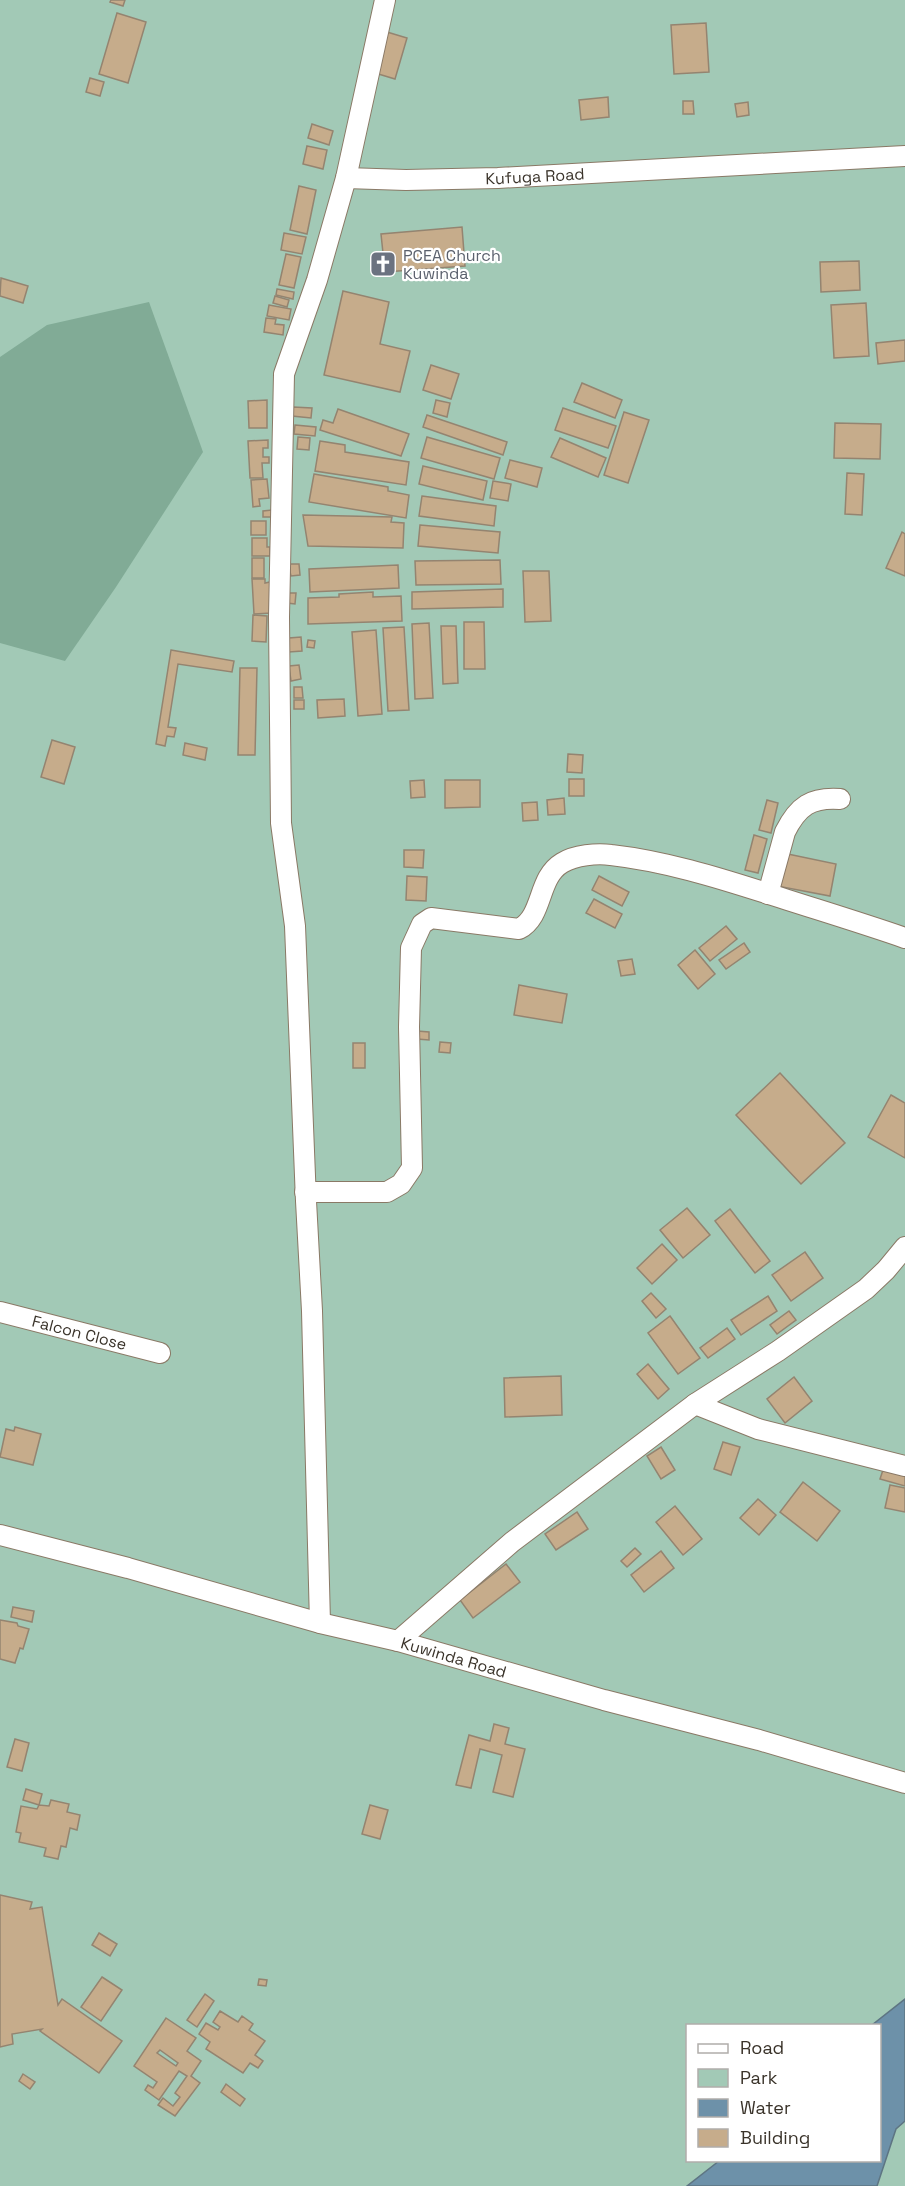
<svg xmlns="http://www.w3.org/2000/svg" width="905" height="2186" font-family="'Space Grotesk',sans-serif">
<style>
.green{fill:#a2c9b6;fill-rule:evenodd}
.forest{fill:#81ab96}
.water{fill:#6d91a9;stroke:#5e7583;stroke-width:1.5}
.building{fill:#c6ac8b;stroke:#948470;stroke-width:1.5;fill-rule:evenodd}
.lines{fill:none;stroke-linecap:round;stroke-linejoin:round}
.street-casing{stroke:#8a7966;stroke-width:22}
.street{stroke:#fff;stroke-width:20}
.labels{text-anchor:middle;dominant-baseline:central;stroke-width:4.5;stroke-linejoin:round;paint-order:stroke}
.street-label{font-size:16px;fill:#3a332a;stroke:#fff}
.worship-label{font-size:16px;fill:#5b616d;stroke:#fff;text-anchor:start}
</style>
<rect width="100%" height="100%" fill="#f1dfca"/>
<path class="green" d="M 0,0 L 905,0 L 905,2186 L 0,2186 ZM 688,2026 L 880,2026 L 880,2160 L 688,2160 Z"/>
<polygon class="forest" points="149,302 203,452 116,587 65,661 0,643 0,357 47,325"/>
<polygon class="water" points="905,1999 905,2121 896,2129 877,2186 687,2186 719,2161 880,2160 880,2026 872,2025"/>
<g class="building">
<polygon points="111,0 125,0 123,6 110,2"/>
<polygon points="117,13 146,22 128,83 99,74"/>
<polygon points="706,23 709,72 674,74 671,25"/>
<polygon points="387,32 407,38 395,79 375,73"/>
<polygon points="90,78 104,82 100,96 86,92"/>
<polygon points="608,97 609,117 581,120 579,100"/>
<polygon points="683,101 693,101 694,114 683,114"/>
<polygon points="748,102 749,115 737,117 735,104"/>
<polygon points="312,124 333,131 329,145 308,138"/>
<polygon points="307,146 327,150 323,169 303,164"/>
<polygon points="299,186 316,190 307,234 290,230"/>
<polygon points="462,227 465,266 385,272 381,234"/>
<polygon points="284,233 306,237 302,254 281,250"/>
<polygon points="286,254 301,257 294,288 279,285"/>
<polygon points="859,261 860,290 821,292 820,262"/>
<polygon points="1,278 28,286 23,303 0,296"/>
<polygon points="277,289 294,292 293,299 276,295"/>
<polygon points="343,291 389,302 380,344 410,351 400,392 324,375"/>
<polygon points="275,296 289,300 287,307 273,303"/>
<polygon points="866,303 869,356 834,358 831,305"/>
<polygon points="269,305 291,309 289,320 267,316"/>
<polygon points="266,318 276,319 275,324 284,325 283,335 264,332"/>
<polygon points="905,340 905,361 878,364 876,343"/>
<polygon points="431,365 459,374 451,399 423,390"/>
<polygon points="582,383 622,400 615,418 574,402"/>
<polygon points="267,400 267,428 249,428 248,401"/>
<polygon points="436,400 450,403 447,417 433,413"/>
<polygon points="293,407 312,408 311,418 292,416"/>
<polygon points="563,408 616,426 608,448 555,430"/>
<polygon points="338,409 409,434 401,456 320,430 323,420 333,423"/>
<polygon points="624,412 649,420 628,483 604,475"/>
<polygon points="427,415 507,442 503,455 423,427"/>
<polygon points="835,423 881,424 880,459 834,458"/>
<polygon points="295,425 316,427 315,436 294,434"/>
<polygon points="298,437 310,438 309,450 297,449"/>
<polygon points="427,437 500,458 494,479 421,458"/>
<polygon points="560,438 606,458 598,477 551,457"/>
<polygon points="268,440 268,448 263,448 263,457 269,457 269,463 262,463 263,478 250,478 248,441"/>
<polygon points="320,441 345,445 345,452 409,462 406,485 315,471"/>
<polygon points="510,460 542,468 537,487 505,478"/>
<polygon points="423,466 487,481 483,500 419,484"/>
<polygon points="847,473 864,474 862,515 845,514"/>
<polygon points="314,474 388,487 388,491 409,495 406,518 309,502"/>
<polygon points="267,479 269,498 259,499 260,506 253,507 251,480"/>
<polygon points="493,481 511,484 508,501 490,498"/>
<polygon points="422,496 496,506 494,526 419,516"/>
<polygon points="272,510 272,517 263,517 263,511"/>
<polygon points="303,515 392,517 391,522 404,523 403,548 308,546"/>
<rect x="251" y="521" width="15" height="14"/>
<polygon points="420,525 500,532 498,553 418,546"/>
<polygon points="902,532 905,534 905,576 886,568"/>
<polygon points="252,538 267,538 267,547 270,547 270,556 252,556"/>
<rect x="252" y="558" width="12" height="20"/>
<polygon points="500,560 501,584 416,585 415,561"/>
<polygon points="288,564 299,564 300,575 291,576"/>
<polygon points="398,565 399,588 310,592 309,569"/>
<polygon points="523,571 549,571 551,621 525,622"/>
<polygon points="252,579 265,579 265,583 270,582 272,613 254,614"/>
<polygon points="503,589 503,607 412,609 412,592"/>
<polygon points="373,592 373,597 401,596 402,621 308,624 308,598 339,597 339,594"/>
<polygon points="288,593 296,593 295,604 287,603"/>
<polygon points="253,615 267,616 266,642 252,641"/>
<polygon points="464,622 484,622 485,669 464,669"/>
<polygon points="429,623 433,698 415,699 412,624"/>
<polygon points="441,626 456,626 458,683 443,684"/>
<polygon points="404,627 409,710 388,711 383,628"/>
<polygon points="376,630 382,714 358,716 352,632"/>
<polygon points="301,637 302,651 289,652 289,638"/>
<polygon points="308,640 315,641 314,648 307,647"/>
<polygon points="171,650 234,661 232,672 178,664 168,727 176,728 174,737 167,736 165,746 156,744"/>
<polygon points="299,665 301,679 291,681 289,666"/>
<polygon points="240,668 257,668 255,755 238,755"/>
<polygon points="294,687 302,687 303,698 294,698"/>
<polygon points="344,699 345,716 318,718 317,700"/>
<rect x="294" y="700" width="10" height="9"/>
<polygon points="52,740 75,747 64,784 41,777"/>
<polygon points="185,743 207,748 205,760 183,755"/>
<polygon points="568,754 583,755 582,773 567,772"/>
<rect x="569" y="779" width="15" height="17"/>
<polygon points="424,780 425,797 411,798 410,781"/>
<polygon points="445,780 480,780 480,807 445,808"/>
<polygon points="564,798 565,814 548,815 547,800"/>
<polygon points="767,800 778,803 771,833 759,830"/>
<polygon points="537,802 538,820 523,821 522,803"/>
<polygon points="754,835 767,839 758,873 745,870"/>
<polygon points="404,850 424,850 423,868 404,867"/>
<polygon points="783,853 836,864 830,896 777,886"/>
<polygon points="407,876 427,877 426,901 406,900"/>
<polygon points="599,876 629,892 622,906 592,890"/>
<polygon points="594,899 622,914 615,928 586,913"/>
<polygon points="726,926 737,939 710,961 699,948"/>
<polygon points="744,943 750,952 726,969 719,960"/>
<polygon points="695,950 715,974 698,989 678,965"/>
<polygon points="632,959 635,974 621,976 618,961"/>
<polygon points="519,985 567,994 562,1023 514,1015"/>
<polygon points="417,1031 429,1032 429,1040 417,1039"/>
<polygon points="440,1042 451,1043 450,1053 439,1052"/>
<rect x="353" y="1043" width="12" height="25"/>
<polygon points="780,1073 845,1143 801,1184 736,1115"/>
<polygon points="891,1095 905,1103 905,1158 868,1137"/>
<polygon points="687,1208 710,1235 683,1258 660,1230"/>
<polygon points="730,1209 770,1261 755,1273 715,1221"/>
<polygon points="662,1244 677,1260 652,1284 637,1268"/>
<polygon points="805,1252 823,1278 791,1301 772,1275"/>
<polygon points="651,1293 666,1309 656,1318 642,1301"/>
<polygon points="768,1296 777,1311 741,1335 731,1320"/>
<polygon points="789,1311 796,1320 777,1334 770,1325"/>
<polygon points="670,1316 700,1358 678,1374 648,1333"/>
<polygon points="727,1328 735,1339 708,1358 700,1348"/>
<polygon points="648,1364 669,1389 658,1399 637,1374"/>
<polygon points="561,1376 562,1415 505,1417 504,1378"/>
<polygon points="794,1377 812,1401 785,1423 767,1399"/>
<polygon points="15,1427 41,1434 33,1465 0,1457 6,1429 14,1431"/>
<polygon points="723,1442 740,1447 731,1475 714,1469"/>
<polygon points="661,1447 675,1470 661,1479 647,1456"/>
<polygon points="883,1470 905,1476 905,1486 880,1479"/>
<polygon points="803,1482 840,1511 817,1541 780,1512"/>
<polygon points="890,1485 905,1488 905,1512 885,1508"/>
<polygon points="758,1499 776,1515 759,1535 740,1518"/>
<polygon points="675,1506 702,1539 683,1555 656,1522"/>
<polygon points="577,1512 588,1529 556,1550 545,1534"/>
<polygon points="635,1548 641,1554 627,1567 621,1561"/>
<polygon points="661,1551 674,1568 644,1592 631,1575"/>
<polygon points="506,1564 520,1582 473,1618 460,1600"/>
<polygon points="13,1607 34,1611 32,1622 11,1617"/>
<polygon points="0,1620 17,1623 18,1626 29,1629 23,1649 20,1648 15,1663 0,1659"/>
<polygon points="494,1724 509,1728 505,1744 525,1749 513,1797 493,1792 502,1755 480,1749 471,1788 456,1785 469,1735 490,1741"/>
<polygon points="15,1739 29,1743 22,1771 7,1767"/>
<polygon points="26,1789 42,1794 39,1805 23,1800"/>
<polygon points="51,1800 69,1804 67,1812 80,1815 77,1830 70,1828 66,1847 61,1846 58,1859 44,1856 46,1848 19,1842 21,1833 16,1832 21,1806 37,1809 39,1805 49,1806"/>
<polygon points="370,1805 388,1810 380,1839 362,1834"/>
<polygon points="0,1895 32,1902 30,1909 42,1907 58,2005 62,1999 122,2041 99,2073 40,2031 42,2029 12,2034 13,2044 0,2047"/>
<polygon points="99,1933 117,1944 110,1956 92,1945"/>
<polygon points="102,1977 122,1990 101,2021 81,2007"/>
<polygon points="259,1979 267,1980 266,1986 258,1985"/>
<polygon points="205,1994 214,2001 197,2027 187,2020"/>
<polygon points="220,2011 238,2022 242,2016 253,2024 249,2030 265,2041 255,2055 263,2061 258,2068 250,2063 243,2073 206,2049 210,2042 199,2034 206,2023 218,2030 220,2027 213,2022"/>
<path d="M 166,2018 L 196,2038 L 187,2051 L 201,2061 L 191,2076 L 200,2083 L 175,2116 L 158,2105 L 163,2098 L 173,2106 L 180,2097 L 175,2093 L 187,2076 L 179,2071 L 159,2100 L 145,2090 L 148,2085 L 153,2088 L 157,2082 L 134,2066 ZM 160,2050 L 178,2063 L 176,2066 L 157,2053 Z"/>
<polygon points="23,2074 35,2082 30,2089 19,2081"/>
<polygon points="226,2084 245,2099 240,2106 221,2092"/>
</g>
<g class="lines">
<defs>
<g id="street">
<path id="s1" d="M 346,178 L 406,180 L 498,178 L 905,156"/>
<path d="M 768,894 L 785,832 C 798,806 811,797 840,799"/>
<path d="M 305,1192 L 387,1192 L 401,1184 L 412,1168 L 409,1027 L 411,948 L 422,924 L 431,918 L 519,929 C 544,916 537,878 562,863 C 575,855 597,853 611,855 C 664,861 716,877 766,893 C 812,908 859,922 905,938"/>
<path id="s2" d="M 0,1312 L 160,1353"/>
<polyline points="695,1404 758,1429 905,1466"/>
<path id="s3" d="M 0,1535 L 128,1568 L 320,1623 L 398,1641 L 604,1700 L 759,1740 L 905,1783"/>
<polyline points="320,1623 312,1311 306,1201 295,926 281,823 279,617 284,374 317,280 346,178 385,0"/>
<polyline points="398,1641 512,1542 695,1404 778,1351 866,1289 886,1270 905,1247"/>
</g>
</defs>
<use href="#street" class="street-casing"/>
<use href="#street" class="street"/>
</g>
<defs>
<symbol id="church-square" viewBox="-11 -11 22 22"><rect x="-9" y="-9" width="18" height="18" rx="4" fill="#6b7280" stroke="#fff"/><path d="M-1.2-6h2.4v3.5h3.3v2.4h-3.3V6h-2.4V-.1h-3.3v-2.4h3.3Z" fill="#fff"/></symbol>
</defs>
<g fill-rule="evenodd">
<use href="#church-square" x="368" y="249" width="30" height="30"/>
</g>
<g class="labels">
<g class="street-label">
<text stroke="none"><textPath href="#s1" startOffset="189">Kufuga Road</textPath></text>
<text stroke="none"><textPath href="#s2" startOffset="82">Falcon Close</textPath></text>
<text stroke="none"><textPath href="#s3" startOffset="470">Kuwinda Road</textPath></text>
</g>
<g class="worship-label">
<text x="403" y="255">PCEA Church<tspan x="403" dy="18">Kuwinda</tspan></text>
</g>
</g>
<rect x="686" y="2024" width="195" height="138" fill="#ffffff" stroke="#b0adaa" stroke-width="1.5"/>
<rect x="698" y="2044" width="30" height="9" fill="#ffffff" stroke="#b0adaa" stroke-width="1.5"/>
<text x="740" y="2054" font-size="18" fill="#3a332a">Road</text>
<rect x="698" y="2069" width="30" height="18" fill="#a2c9b6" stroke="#b0adaa" stroke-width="1.5"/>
<text x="740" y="2084" font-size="18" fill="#3a332a">Park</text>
<rect x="698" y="2099" width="30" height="18" fill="#6d91a9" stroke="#b0adaa" stroke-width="1.5"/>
<text x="740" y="2114" font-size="18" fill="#3a332a">Water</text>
<rect x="698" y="2129" width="30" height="18" fill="#c6ac8b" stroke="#b0adaa" stroke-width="1.5"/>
<text x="740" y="2144" font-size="18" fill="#3a332a">Building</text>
</svg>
